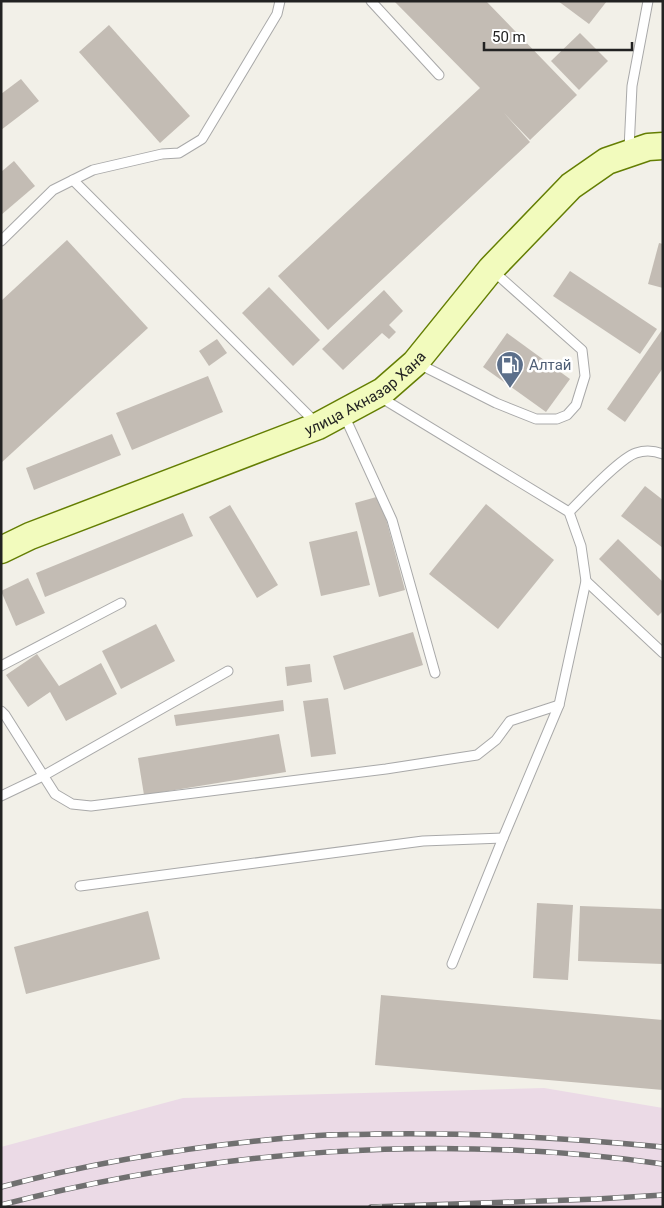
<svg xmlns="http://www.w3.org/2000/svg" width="664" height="1208" font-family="Roboto,sans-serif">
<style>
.railway{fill:#ebdae6}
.building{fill:#c3bcb4}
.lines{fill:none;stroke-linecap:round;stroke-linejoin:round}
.service-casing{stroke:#a9a9a9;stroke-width:11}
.secondary-casing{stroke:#647e03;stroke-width:29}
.service{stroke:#fff;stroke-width:9}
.secondary{stroke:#f2fbbd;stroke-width:26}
.rail-casing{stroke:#707070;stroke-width:5.5}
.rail{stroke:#fff;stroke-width:4;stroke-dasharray:11;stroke-linecap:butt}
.labels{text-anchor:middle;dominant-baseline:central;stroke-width:5;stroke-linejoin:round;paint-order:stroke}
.service-label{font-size:15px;fill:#4e5e75;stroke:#fff;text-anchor:start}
.street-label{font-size:15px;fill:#222;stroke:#fff}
</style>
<rect width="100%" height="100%" fill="#f2f0e8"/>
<polygon class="railway" points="544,1088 663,1108 663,1207 1,1207 1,1147 183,1098"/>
<g class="building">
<polygon points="394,1 486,1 577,95 530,140 504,113 530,142 328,330 278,276 480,88"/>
<polygon points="558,1 607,1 589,24"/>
<polygon points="109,25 190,116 160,143 79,52"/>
<polygon points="580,33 608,61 579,90 551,61"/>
<polygon points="21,79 39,101 1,130 1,94"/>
<polygon points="14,161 35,186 1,215 1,172"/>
<polygon points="67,240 148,328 1,463 1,301"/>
<polygon points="659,243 663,244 663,288 648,284"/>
<polygon points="570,271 657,329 640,354 553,296"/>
<polygon points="269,287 320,340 293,366 242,313"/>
<polygon points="384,290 403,311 389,325 396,332 389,339 382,333 343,370 322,349"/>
<polygon points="662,330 663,368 625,422 607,409"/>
<polygon points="507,333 570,379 546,412 483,367"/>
<polygon points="217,339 227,353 209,366 199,351"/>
<polygon points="208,376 223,412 132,450 116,413"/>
<polygon points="112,434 121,455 34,490 26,468"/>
<polygon points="645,486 663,500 663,548 621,516"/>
<polygon points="380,496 405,590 379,597 355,503"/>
<polygon points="486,504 554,560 498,629 429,574"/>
<polygon points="230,505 278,585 257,598 209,517"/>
<polygon points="183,513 193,536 45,597 36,573"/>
<polygon points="357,531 370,585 321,596 309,542"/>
<polygon points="618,539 663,582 663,611 658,616 599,559"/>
<polygon points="28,578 45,613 16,626 1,591"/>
<polygon points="156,624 175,661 121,689 102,651"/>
<polygon points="413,632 423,665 344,690 333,656"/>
<polygon points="37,654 59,686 101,663 117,694 66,721 50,692 28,707 6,675"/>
<polygon points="310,664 312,682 287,686 285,667"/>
<polygon points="328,698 336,754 311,757 303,701"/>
<polygon points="283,700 284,711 176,726 174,715"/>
<polygon points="279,734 286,772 144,795 138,758"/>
<polygon points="537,903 573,905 568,980 533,978"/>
<polygon points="580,906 663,909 663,964 578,961"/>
<polygon points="148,911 160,959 26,994 14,947"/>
<polygon points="381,995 663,1020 663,1090 375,1065"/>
</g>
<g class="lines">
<defs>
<g id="service">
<polyline points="371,1 439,75"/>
<polyline points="629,149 632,86 648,1"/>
<polyline points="73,180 317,424"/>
<polyline points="1,241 53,190 93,170 162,154 179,153 202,139 277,14 280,1"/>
<polyline points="417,363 496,403 536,419 557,419 567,415 576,405 585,376 582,350 493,271"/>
<polyline points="380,397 569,512 581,546 586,581 559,705 503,838 452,964"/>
<polyline points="344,415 392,520 435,673"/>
<path d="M 569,512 C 582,499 620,458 636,453 C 645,450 655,451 663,454"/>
<polyline points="586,581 663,653"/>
<polyline points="1,666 121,603"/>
<polyline points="1,711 5,715 55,794 72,804 91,806 386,769 477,755 496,740 510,721 559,705"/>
<polyline points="1,796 43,776 228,671"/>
<polyline points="80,886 423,841 503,838"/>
</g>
<g id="secondary">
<path id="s1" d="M 1,550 L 30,536 L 318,426 L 383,391 L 415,363 L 491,269 L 571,186 L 607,161 L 648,147 L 663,146"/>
</g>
</defs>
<use href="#service" class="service-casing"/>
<use href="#secondary" class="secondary-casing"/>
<use href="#service" class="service"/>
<use href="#secondary" class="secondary"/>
<defs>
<g id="rail">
<path d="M 1,1187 C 102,1160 207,1144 311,1136 C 332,1134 354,1135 375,1134 C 472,1132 567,1138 663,1147"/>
<path d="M 1,1205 C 216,1149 443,1133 663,1164"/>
<polyline points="371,1207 597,1199 663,1195"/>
</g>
</defs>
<use href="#rail" class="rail-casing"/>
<use href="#rail" class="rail"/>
</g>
<defs>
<symbol id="fuel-pin" viewBox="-11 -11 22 30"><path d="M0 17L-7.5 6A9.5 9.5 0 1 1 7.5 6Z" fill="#5c6f8a" stroke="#fff"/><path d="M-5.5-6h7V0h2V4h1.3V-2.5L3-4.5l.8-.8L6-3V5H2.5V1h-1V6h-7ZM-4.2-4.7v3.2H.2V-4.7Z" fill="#fff"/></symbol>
</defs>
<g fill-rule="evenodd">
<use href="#fuel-pin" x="494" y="349" width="32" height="43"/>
</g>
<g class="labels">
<g class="service-label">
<text x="529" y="365">Алтай</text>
</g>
<g class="street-label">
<text stroke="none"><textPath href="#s1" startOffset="398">улица Акназар Хана</textPath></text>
</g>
</g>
<rect width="664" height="1208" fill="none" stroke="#222222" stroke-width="5"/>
<path d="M484 42v8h148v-8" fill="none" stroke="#222222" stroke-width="2.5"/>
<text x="492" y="42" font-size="15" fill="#222222" stroke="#ffffff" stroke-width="4" paint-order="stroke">50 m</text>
</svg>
